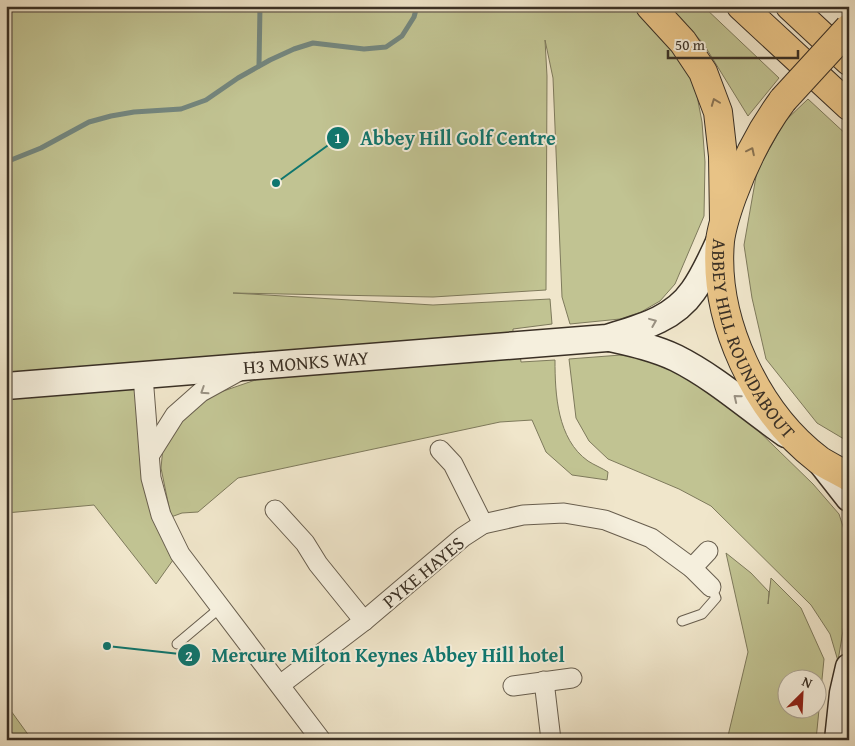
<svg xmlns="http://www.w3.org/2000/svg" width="855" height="746" font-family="'Gentium Book Plus',serif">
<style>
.green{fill:#c1c392;stroke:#7e7a5c;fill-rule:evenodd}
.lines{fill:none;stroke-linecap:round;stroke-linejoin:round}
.stream{stroke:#74867e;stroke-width:5}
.lane-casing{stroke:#685e4e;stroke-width:11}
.street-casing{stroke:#685e4e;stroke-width:21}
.secondary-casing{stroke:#3a3025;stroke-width:29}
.primary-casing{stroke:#3a3025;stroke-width:30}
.highway-casing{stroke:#3a3025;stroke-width:30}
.lane{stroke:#f5efdd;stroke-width:9}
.street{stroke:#f5efdd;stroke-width:19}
.secondary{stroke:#f5efdd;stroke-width:26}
.primary{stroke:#e8c386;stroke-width:28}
.highway{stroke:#e8c386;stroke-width:28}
.primary-bridge-casing{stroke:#3a3025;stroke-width:30;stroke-linecap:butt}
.primary-bridge{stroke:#e8c386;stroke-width:28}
.oneway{stroke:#887251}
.oneway2{stroke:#989081}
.labels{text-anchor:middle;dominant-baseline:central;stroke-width:4;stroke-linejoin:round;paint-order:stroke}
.street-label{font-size:19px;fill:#3a3025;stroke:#f5efdd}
.leader{fill:none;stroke:#0f766e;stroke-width:2}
.callout-dot{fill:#0f766e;stroke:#f5efdd;stroke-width:2}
.mark-label{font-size:15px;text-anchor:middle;font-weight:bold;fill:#fff}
.callout-label{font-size:20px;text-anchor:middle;font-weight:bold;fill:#0f766e;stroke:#f5efdd;stroke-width:4;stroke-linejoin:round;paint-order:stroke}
</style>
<rect width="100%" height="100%" fill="#f0e6cb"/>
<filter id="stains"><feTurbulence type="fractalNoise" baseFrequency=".004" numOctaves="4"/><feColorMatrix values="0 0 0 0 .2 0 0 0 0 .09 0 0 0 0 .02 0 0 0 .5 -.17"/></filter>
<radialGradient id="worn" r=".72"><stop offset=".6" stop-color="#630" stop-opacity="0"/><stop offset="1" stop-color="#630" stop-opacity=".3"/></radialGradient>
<g class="green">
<polygon points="6,6 635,6 674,50 694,80 702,122 705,162 704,216 675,284 660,301 641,312 620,319 570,324 562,297 553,78 545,40 547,76 546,290 433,297 233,293 433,305 550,299 552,324 513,329 513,335 6,382"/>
<polygon points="668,6 703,6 779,78 748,116 703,43"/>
<polygon points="808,99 849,137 849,442 817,423 766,359 752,298 744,245 757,171 785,121"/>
<path d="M 520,354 L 521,362 L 555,360 C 555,394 557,439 588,461 C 594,465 602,468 608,472 L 607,480 L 572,475 L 546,452 L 532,420 L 500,422 L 238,478 L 198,512 L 182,513 L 171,517 L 161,468 L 163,447 L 180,419 L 206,397 L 267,376 Z"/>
<polygon points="634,354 663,362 742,415 813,484 839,514 849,545 849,594 838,661 830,634 811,605 711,506 679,489 608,459 589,441 576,418 569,359"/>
<polygon points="143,376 173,560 156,584 94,505 6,513 6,386"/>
<path d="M 726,553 L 751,573 L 769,592 L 768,604 L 771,578 L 801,608 L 824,659 L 816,740 L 727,740 L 748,652 ZM 788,678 L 818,678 L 818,708 L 788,708 Z"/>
<polygon points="6,704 32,740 6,740"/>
</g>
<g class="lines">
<g class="stream">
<polyline points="259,66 260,6"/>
<polyline points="6,162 41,148 89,122 111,116 134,112 181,109 206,100 238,78 270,60 294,49 313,43 364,49 386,47 402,36 414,17 417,6"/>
</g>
<defs>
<g id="lane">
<polyline points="682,621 702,614 716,598 711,587"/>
<polyline points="177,644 221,607"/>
</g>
<g id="street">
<polyline points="143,376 151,478 161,515 180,554 321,740"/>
<polyline points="440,450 453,464 483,524"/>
<polyline points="151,453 175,415 201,392 241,370"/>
<polyline points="275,510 305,543 318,564 364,621"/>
<polyline points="692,568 708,551"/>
<polyline points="544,681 551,740"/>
<polyline points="280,685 364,621 463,537 483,524 523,515 564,513 605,520 651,538 692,568 711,587"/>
<polyline points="513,686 572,678"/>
</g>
<g id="secondary">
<path d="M 610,338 C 632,343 655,348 676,358 C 716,378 750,409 786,434"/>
<path id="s1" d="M 6,386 L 607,338 C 639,328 673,320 693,291 C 704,276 712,257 720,240"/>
<polyline points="820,461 849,498"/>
<polyline points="838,740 843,693 849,667"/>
</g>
<g id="primary">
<path id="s2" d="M 783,100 C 760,131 745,161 732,197 C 727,211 722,225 720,241 C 713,320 756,412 819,460 C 828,466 839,471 849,477"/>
</g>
<g id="highway">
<polyline points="650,6 683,42 703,72 718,112 723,156 724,220"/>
<polyline points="741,6 849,106"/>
<polyline points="790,6 849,61"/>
</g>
</defs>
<use href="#lane" class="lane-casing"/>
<use href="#street" class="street-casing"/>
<use href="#secondary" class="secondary-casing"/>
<use href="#primary" class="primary-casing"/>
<use href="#highway" class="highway-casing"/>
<use href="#lane" class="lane"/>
<use href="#street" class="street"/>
<use href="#secondary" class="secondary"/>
<use href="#primary" class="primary"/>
<use href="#highway" class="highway"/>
<defs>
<polyline id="primary-bridge" points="783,100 849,28"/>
</defs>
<use href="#primary-bridge" class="primary-bridge-casing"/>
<use href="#primary-bridge" class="primary-bridge"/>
</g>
<defs><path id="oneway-chevron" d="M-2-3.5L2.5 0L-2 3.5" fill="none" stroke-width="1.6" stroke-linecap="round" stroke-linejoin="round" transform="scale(1.25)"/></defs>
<g class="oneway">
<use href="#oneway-chevron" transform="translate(715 102) rotate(-111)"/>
<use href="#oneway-chevron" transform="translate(751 151) rotate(-64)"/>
</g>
<g class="oneway2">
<use href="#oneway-chevron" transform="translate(653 322) rotate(-22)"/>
<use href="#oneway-chevron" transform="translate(204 391) rotate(147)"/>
<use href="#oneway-chevron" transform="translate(737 398) rotate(-141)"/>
</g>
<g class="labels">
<g class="street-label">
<text stroke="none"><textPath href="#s2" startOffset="261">ABBEY HILL ROUNDABOUT</textPath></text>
<text stroke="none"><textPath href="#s1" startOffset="301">H3 MONKS WAY</textPath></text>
<text transform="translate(423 572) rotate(-40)">PYKE HAYES</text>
</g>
</g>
<path class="leader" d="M276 183L338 138M107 646L189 655"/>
<g class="callout-dot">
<circle cx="276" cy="183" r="5"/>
<circle cx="107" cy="646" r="5"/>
<circle cx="338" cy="138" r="12"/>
<circle cx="189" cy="655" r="12"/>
</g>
<g class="mark-label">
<text x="338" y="143">1</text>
<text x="189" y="661">2</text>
</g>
<g class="callout-label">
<text x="458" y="145">Abbey Hill Golf Centre</text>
<text x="388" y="662">Mercure Milton Keynes Abbey Hill hotel</text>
</g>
<rect width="855" height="746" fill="none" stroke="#f0e6cb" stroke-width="25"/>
<rect x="8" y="8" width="840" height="731" fill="none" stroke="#3a3025" stroke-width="2.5"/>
<rect x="12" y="12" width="830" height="721" fill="none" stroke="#3a3025"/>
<g transform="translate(802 694) rotate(24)"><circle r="24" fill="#f5efdd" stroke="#aaa393"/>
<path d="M0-4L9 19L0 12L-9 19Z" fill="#8f2418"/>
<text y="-8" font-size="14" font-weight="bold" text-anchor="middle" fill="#3a3025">N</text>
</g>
<path d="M668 50v8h130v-8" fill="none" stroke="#3a3025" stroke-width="2.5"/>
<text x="675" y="50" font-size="15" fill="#3a3025" stroke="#f5efdd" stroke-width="4" paint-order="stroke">50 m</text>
<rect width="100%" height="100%" filter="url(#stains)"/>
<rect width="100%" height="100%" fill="url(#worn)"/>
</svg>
